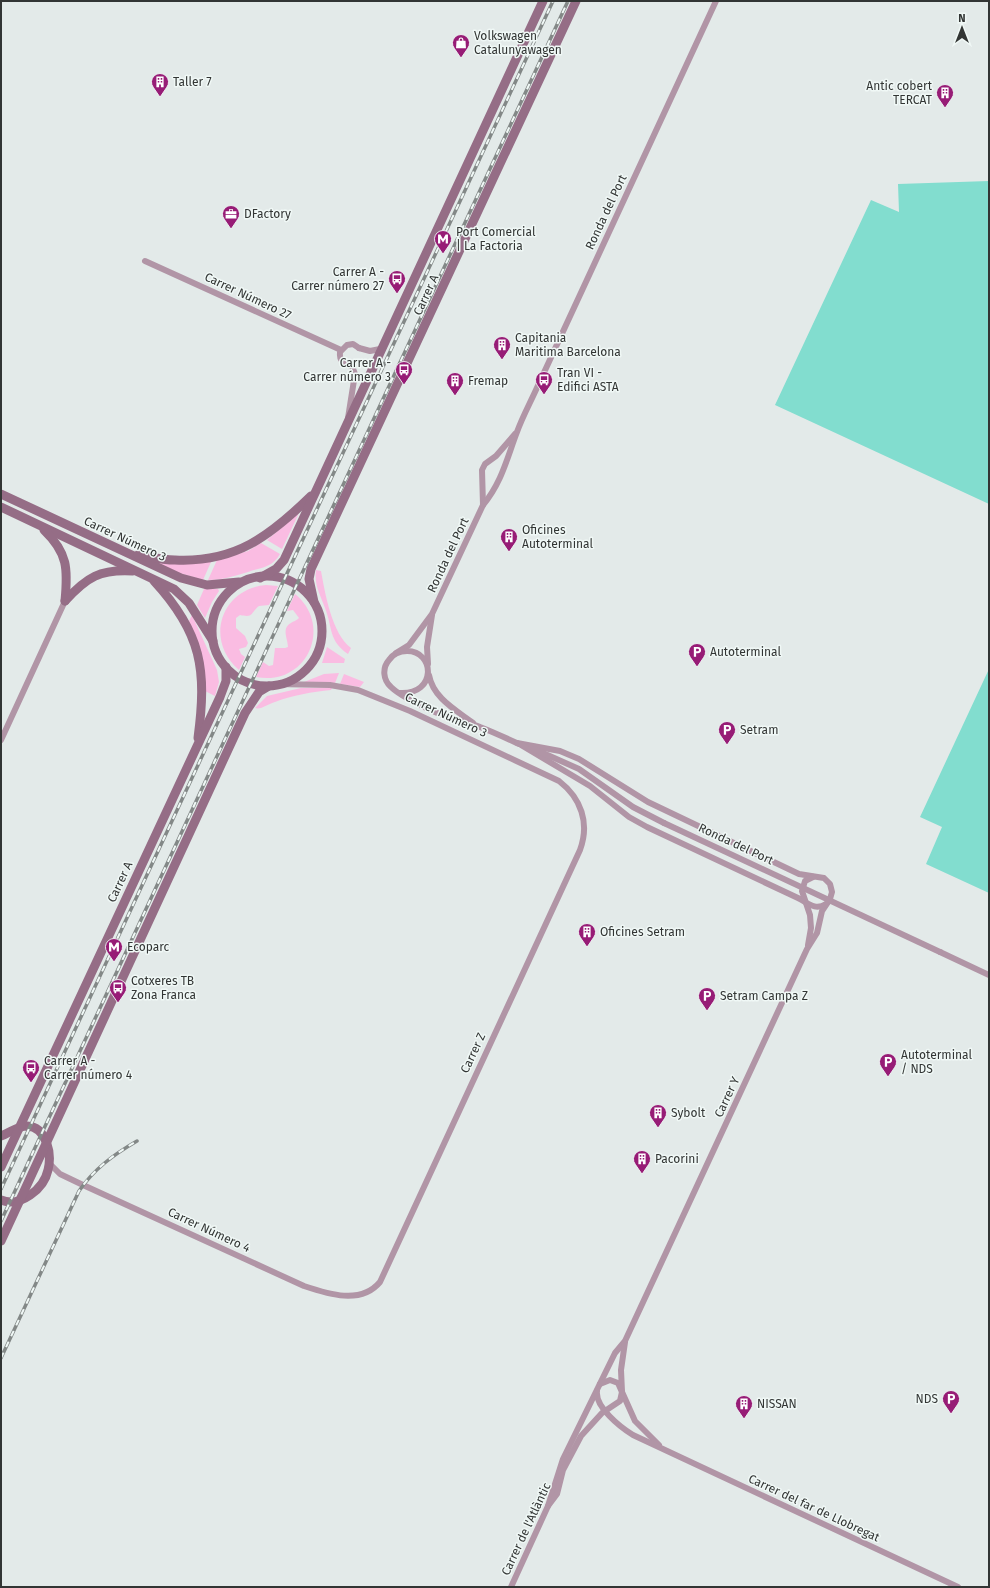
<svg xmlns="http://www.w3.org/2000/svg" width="990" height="1588" font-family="'Fira Sans',sans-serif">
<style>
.green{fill:#fabce2}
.water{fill:#82ddcf}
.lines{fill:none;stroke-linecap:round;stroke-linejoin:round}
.street{stroke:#b195a6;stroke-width:6}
.secondary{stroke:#956d86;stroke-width:9}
.rail-casing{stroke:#838887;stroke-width:3.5}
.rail{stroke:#f0f8f6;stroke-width:2;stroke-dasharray:6;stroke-linecap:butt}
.street-bridge{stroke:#b195a6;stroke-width:6}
.labels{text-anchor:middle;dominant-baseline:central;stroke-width:3;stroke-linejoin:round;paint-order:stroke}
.poi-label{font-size:12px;fill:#323534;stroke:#f0f8f6;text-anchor:start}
.street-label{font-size:12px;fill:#323534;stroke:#f0f8f6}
</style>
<rect width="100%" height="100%" fill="#e3eae9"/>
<g class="green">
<polygon points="299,513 282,549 267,540"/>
<path d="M 261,543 L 280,554 C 272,568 262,567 248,572 C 234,576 223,580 208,580 L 217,560 L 248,551 Z"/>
<polygon points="152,561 211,562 203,580 169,570"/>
<path d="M 316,570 L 321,571 C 325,593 332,634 351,648 L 348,654 C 328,640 333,628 325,608 C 320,594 314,585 316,570 Z"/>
<path d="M 266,585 L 278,586 L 269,605 L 259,606 C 250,613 254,618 240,615 L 236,618 L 236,628 L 245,636 L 248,643 L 246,647 L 239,649 L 241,654 L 245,657 L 239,670 C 204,640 221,589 266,585 Z"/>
<polygon points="204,589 218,589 219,591 212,602 205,618 197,605"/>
<path d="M 295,594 C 334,626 307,687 256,677 L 263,662 L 269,666 L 273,665 L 275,648 L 285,648 L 288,647 C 288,639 281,628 291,623 C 294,621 296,621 299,618 L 293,610 L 287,611 Z"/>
<polygon points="192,615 217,670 219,682 215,696 205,691 189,621"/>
<polygon points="327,647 345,659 344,663 322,663"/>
<polygon points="339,673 335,683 304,682 324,674"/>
<polygon points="344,674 364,682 360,687 340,684"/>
<path d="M 301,688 L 332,688 L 331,690 C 312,692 293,695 275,702 C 268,704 261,710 255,708 L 267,696 Z"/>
</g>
<g class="water">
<polygon points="989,181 989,504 775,405 871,200 899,212 898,184"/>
<polygon points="989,669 989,893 926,864 942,827 920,817"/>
</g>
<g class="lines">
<g class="street">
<polyline points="145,261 341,350"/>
<polyline points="359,348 370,351 380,349"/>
<path d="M 348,418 L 355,374 L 352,366 C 344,364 339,361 340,352 L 347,345 L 353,344 L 359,348"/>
<polyline points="483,505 482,470 485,464 496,456 515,434"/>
<path d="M 396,653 L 409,645 L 432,614 L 483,505 C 502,482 507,458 517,432 C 522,418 529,405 535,392 L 716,1"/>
<polyline points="428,664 427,647 432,615"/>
<path d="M 429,675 C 433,698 456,710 473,723"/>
<path d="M 400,693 C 437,695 435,651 407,651 C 400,651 393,654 389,660 C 382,668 383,680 391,687 C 402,698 438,714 453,719 C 462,722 471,723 480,727 C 493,732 506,738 519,744"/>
<polyline points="1,740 65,601"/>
<polyline points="517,743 560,751 579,759 648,802 799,874 824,878 830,884 832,892 830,899 822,911 817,933 807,949 625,1341 615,1353 563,1459 548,1506"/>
<path d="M 521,745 L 590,786 L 629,817 L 647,827 L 798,898 C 808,903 815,911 826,904"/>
<polyline points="534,749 579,769 633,807 664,823"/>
<polyline points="808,945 811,928 810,915 802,891 805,881 813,877"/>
<polyline points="940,952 989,975"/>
<path d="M 49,1163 L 60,1174 L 83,1185 L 304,1286 C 328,1294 361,1305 380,1282 L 580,850 C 590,823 581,798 559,781 L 410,711 L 358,690 L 330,685 L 275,684"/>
<polyline points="600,1384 610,1380 618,1383 635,1421 659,1445"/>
<path d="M 597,1391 C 595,1407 620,1427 633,1435 L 958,1587"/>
<polyline points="511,1587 548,1506 557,1494 563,1470 581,1436 602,1413 620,1401 622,1392 621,1370 625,1342"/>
</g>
<g class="secondary">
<polyline points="1,494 181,578 207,585 239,582"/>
<polyline points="1,507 174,589 189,603 213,641"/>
<path d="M 44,530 C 68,553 68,569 65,601"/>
<path d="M 138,555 C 150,557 163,560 175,560 C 235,563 270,536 311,496"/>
<circle cx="267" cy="631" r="55"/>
<polyline points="260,578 276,569 284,560 543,1"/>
<path d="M 154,581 C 202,633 207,670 198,738"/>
<path d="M 65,601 C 87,577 100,569 133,571"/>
<polyline points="314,602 309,579 311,569 576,1"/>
<path d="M 1,1136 C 10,1133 17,1126 27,1126 C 47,1127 52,1154 48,1170 C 44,1189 20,1208 1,1200"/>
<polyline points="1,1167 220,697 226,681 226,667"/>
<polyline points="1,1241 245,713 259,692 269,686"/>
</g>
<defs>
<g id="rail">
<polyline points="1,1189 553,1"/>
<polyline points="1,1221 568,1"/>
<path d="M 1,1358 L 79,1191 C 94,1169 113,1155 137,1141"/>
</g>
</defs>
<use href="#rail" class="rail-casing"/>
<use href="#rail" class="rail"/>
<polyline class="street-bridge" points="664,823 940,952"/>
</g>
<defs>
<symbol id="shop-pin" viewBox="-11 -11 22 30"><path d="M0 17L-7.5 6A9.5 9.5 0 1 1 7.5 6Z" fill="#971c76" stroke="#f0f8f6"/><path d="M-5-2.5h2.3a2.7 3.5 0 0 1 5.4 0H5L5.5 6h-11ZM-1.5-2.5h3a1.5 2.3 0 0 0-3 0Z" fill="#fff"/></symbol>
<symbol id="building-pin" viewBox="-11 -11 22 30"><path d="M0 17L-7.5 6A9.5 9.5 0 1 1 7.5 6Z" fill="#971c76" stroke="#f0f8f6"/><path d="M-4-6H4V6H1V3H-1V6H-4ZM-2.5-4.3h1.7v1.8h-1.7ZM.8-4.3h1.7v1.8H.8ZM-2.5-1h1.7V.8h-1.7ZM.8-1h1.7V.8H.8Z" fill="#fff"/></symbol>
<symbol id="office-pin" viewBox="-11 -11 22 30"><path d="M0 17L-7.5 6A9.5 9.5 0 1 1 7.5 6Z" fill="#971c76" stroke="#f0f8f6"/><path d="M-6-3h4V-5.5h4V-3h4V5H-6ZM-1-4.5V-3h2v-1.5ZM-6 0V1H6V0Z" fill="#fff"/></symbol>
<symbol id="metro-pin" viewBox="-11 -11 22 30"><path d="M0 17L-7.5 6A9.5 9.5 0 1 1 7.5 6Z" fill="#971c76" stroke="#f0f8f6"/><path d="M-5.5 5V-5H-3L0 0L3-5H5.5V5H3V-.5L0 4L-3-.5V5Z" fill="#fff"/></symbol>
<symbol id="bus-pin" viewBox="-11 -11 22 30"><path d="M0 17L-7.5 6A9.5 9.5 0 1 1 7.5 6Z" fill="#971c76" stroke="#f0f8f6"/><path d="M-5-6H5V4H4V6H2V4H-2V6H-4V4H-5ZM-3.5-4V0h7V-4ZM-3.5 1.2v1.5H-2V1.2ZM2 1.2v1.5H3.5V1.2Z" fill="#fff"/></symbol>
<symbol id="parking-pin" viewBox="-11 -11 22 30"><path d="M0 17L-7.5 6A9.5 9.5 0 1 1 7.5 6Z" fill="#971c76" stroke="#f0f8f6"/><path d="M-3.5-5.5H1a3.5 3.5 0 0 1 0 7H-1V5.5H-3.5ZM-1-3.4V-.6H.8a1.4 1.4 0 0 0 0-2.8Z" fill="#fff"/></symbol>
</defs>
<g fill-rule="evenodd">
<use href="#shop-pin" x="451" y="33" width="20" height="27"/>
<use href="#building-pin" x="150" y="72" width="20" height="27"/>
<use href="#building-pin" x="935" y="83" width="20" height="27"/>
<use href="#office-pin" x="221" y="204" width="20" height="27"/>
<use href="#metro-pin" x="433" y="229" width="20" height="27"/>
<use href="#bus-pin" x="387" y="269" width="20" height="27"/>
<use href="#building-pin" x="492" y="335" width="20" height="27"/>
<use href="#bus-pin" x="394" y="360" width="20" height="27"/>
<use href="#bus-pin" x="534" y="370" width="20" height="27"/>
<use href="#building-pin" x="445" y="371" width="20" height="27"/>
<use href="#building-pin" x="499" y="527" width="20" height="27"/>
<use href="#parking-pin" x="687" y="642" width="20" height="27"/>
<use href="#parking-pin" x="717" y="720" width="20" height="27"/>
<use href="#building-pin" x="577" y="922" width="20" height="27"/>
<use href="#metro-pin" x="104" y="937" width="20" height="27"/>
<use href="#bus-pin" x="108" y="978" width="20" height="27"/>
<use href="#parking-pin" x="697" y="986" width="20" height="27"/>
<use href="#parking-pin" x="878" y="1052" width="20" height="27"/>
<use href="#bus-pin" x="21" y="1058" width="20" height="27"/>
<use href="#building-pin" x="648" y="1103" width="20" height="27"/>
<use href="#building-pin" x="632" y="1149" width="20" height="27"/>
<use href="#parking-pin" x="941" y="1389" width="20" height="27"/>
<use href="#building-pin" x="734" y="1394" width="20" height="27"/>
</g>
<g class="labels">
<g class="poi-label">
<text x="474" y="36">Volkswagen<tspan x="474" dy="14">Catalunyawagen</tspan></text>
<text x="173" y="82">Taller 7</text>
<text x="932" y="86" text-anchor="end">Antic cobert<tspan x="932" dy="14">TERCAT</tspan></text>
<text x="244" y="214">DFactory</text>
<text x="456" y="232">Port Comercial<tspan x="456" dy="14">| La Factoria</tspan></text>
<text x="384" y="272" text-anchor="end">Carrer A -<tspan x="384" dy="14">Carrer número 27</tspan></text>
<text x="515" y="338">Capitania<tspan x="515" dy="14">Maritima Barcelona</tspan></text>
<text x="391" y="363" text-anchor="end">Carrer A -<tspan x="391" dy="14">Carrer número 3</tspan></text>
<text x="557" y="373">Tran VI -<tspan x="557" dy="14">Edifici ASTA</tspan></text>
<text x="468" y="381">Fremap</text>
<text x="522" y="530">Oficines<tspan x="522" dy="14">Autoterminal</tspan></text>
<text x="710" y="652">Autoterminal</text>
<text x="740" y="730">Setram</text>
<text x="600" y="932">Oficines Setram</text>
<text x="127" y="947">Ecoparc</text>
<text x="131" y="981">Cotxeres TB<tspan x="131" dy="14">Zona Franca</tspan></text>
<text x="720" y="996">Setram Campa Z</text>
<text x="901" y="1055">Autoterminal<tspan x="901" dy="14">/ NDS</tspan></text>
<text x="44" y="1061">Carrer A -<tspan x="44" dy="14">Carrer número 4</tspan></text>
<text x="671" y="1113">Sybolt</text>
<text x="655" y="1159">Pacorini</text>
<text x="938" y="1399" text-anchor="end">NDS</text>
<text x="757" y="1404">NISSAN</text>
</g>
<g class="street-label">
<text transform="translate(606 212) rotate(-65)">Ronda del Port</text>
<text transform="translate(426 295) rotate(-65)">Carrer A</text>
<text transform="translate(248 296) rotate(25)">Carrer Número 27</text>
<text transform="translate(125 539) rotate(25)">Carrer Número 3</text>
<text transform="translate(448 555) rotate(-65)">Ronda del Port</text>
<text transform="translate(446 715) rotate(25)">Carrer Número 3</text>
<text transform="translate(736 844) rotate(25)">Ronda del Port</text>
<text transform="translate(120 882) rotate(-65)">Carrer A</text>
<text transform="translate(473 1053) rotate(-65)">Carrer Z</text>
<text transform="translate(727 1097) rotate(-65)">Carrer Y</text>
<text transform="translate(209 1230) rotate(25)">Carrer Número 4</text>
<text transform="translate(814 1508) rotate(25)">Carrer del far de Llobregat</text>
<text transform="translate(526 1529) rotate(-65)">Carrer de l'Atlàntic</text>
</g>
</g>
<rect width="990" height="1588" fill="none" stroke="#323534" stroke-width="4"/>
<g transform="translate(962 28)" stroke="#f0f8f6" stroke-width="3" paint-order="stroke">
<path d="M0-3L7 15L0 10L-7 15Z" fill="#323534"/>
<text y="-6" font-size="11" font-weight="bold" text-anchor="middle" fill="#323534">N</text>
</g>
</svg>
